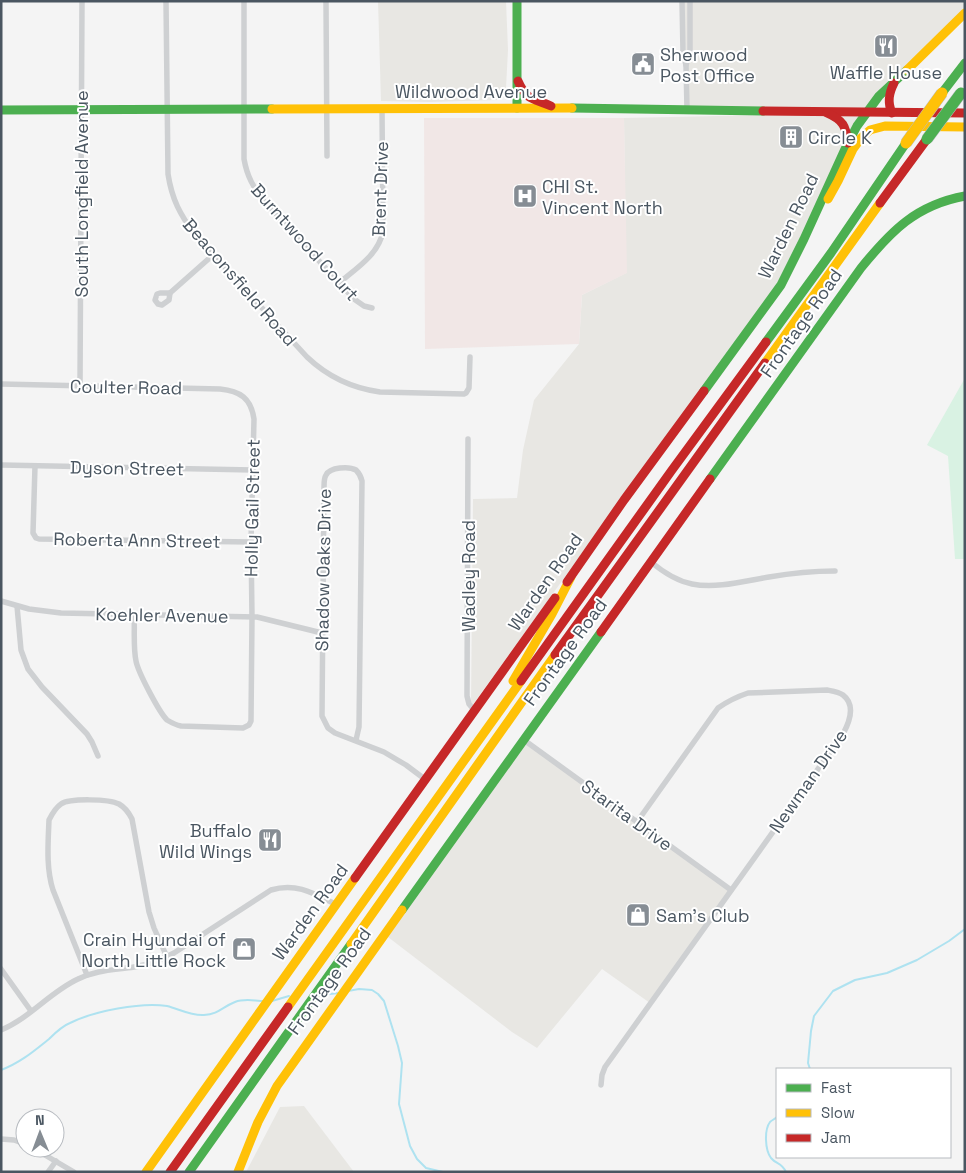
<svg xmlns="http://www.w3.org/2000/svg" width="966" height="1173" font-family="'Space Grotesk',sans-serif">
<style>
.commercial{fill:#e8e7e3}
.medical{fill:#f1e7e6}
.green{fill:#d9f2e3}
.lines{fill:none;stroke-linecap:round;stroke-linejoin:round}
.stream{stroke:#aee2f0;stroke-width:2}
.street{stroke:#ced0d2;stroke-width:5.5}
.fast{stroke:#4caf50;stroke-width:9}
.slow{stroke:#ffc107;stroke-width:9}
.jam{stroke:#c62828;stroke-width:9}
.fast-bridge-casing{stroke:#b9bec3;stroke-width:12;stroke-linecap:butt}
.slow-bridge-casing{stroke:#b9bec3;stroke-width:12;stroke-linecap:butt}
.fast-bridge{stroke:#4caf50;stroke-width:11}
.slow-bridge{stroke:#ffc107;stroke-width:11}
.labels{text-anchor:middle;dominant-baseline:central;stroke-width:4;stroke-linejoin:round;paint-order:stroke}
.poi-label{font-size:18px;fill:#4a5661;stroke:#fff;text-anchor:start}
.street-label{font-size:18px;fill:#4a5661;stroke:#fff}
</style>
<rect width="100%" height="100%" fill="#f4f4f4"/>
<g class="commercial">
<polygon points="378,1 506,1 508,50 506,88 503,93 498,100 429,102 381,101"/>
<polygon points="684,1 965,1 965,11 867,113 795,258 471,707 473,499 517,498 523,450 534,400 579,344 582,295 626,273 624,118 852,113 687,109"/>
<polygon points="524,740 731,890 650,1003 602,969 537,1048 512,1032 384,934"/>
<polygon points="304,1106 354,1172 246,1172 280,1107"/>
</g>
<polygon class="medical" points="424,118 624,118 627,273 582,295 579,344 425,349"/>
<polygon class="green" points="965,378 965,559 955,559 948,456 927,445"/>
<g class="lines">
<g class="stream">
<polyline points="348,991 359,989 372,990 378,994 384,1001 398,1046 402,1063 399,1104 410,1146 417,1159 426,1168 443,1172"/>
<polyline points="321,995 339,993"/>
<polyline points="272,1001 289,996"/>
<polyline points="810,1069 808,1063 811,1031 814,1016 833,991 855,980 887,973 917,960 949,941 965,929"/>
<path d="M 1,1070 C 20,1063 34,1051 49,1039 C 55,1033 62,1026 70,1023 C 94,1011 141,1002 167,1006 C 179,1009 191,1016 204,1015 C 219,1014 222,1007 235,1002 C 245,998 254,1001 265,1001"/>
<path d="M 777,1117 C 775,1119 772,1120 770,1122 C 764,1130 765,1150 771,1158 C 777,1165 781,1162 786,1172"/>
</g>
<g class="street">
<path d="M 166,1 L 168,174 C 172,200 180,214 195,235 L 307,357 C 328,377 351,388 380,392 L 464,394 L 466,393 L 469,388 L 470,357"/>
<path d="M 244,1 L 244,159 C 247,176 253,187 264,201 L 354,299 L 364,306 L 372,308"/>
<polyline points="326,1 327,156"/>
<polyline points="682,1 683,53 686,65 687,109"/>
<polyline points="686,65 690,53 690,1"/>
<path d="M 340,282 C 357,268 379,254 383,231 L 382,109"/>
<polygon points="160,293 170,293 169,300 162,305 158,304 155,300 157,294"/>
<polyline points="170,293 213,255"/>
<path d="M 1,384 L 220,389 C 240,391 251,398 254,419 L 251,542 L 252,617 L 251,721 L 249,725 L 243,728 L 181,726 C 176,725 172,723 167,720 C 159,712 138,672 136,661 C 133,647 135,630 134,614"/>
<polyline points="80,386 82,1"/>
<polyline points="468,439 467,696 469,704 475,711"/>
<polyline points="1,465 253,470"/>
<polyline points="35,466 33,533 36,538 39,539 251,542"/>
<path d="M 651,562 C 663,572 677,581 692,584 C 716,589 745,581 769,577 C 792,573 812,571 835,571"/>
<polyline points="1,601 29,609 61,613 257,617 322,633"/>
<polyline points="17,606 21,650 28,669 42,687 87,734 92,742 98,756"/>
<path d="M 356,740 L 359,727 L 362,481 C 361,477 359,473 356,470 C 349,466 330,467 326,475 C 324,478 324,483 324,487 L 322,716 L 328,728 L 335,733 L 384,752 L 406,765 L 426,780"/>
<polyline points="524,740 731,890"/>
<polyline points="1,969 31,1011"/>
<path d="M 87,975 L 53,890 C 46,868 48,844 49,820 C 52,814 55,808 61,804 C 70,798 109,799 119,804 C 126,808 129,813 132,819 L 149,912 L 154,928 L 167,957"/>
<path d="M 1,1030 C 30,1018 50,992 78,979 C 96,970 115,970 134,967 C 148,965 161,960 174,953 L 271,890 C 297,882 315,894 337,905"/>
<path d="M 601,1085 L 602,1075 L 605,1067 L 843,734 C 849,723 856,705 843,695 C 839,692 832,691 827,690 L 748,693 C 736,697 728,701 718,708 L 637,822"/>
<polyline points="1,1139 14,1140 25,1144"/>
<polyline points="33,1148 74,1172"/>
<polyline points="48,1172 56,1161"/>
</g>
<g class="fast">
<polyline points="517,1 517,108"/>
<polyline points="942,93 965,63"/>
<polyline points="572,108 763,111"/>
<polyline points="1,110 272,109"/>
<polyline points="766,342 831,253 906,143"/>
<polyline points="704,391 781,285 804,239 845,149 857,126 879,96 907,70"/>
<path d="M 710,479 L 861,268 C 891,231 916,205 965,196"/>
<polyline points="402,910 601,632"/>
<polyline points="189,1172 351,944"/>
</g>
<g class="slow">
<polyline points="907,70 965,13"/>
<polyline points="272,109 572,108"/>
<polyline points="828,199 838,181 853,149 861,138 870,130 885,126 965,127"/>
<polyline points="765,363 880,203"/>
<polyline points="513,681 552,614 571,577"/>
<polyline points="351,944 555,655"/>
<polyline points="288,1007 521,681"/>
<polyline points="146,1172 355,878"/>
<polyline points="238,1172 258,1122 277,1086 402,910"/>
</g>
<g class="jam">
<path d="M 518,81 C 527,101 533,98 551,106"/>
<polyline points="763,111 965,113"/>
<path d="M 827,113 C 843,120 846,126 848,143"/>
<path d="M 892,113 C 887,102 889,93 894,83"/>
<polyline points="880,203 927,139"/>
<polyline points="567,582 624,500 704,391"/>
<polyline points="601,632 710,479"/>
<polyline points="555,655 765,363"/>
<polyline points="521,681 672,470 766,342"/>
<polyline points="355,878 555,598"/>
<polyline points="170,1172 288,1007"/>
</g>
<defs>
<polyline id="fast-bridge" points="927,139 961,93"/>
<polyline id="slow-bridge" points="906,143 942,93"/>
</defs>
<use href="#fast-bridge" class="fast-bridge-casing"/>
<use href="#slow-bridge" class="slow-bridge-casing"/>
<use href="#fast-bridge" class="fast-bridge"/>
<use href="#slow-bridge" class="slow-bridge"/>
</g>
<defs>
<symbol id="restaurant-square" viewBox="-11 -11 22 22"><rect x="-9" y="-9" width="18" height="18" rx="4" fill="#868d94" stroke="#fff"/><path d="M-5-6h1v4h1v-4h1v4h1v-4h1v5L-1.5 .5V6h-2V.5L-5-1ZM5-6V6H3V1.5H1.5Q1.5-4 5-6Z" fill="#fff"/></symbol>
<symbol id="civic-square" viewBox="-11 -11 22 22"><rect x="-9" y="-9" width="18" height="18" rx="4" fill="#868d94" stroke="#fff"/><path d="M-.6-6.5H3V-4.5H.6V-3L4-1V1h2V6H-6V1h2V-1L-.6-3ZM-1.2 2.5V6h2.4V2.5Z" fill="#fff"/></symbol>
<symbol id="building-square" viewBox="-11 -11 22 22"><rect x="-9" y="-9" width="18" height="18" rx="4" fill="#868d94" stroke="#fff"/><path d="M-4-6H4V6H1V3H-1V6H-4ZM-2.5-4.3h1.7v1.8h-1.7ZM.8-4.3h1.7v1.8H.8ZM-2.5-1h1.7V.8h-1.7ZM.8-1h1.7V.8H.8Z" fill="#fff"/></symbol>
<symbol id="hospital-square" viewBox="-11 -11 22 22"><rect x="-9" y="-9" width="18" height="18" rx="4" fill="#868d94" stroke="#fff"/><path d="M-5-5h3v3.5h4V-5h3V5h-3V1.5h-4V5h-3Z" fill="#fff"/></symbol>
<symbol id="shop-square" viewBox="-11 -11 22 22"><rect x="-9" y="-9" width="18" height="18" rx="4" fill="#868d94" stroke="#fff"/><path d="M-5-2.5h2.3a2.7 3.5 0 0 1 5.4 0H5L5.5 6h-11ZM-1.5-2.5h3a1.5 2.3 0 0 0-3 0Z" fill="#fff"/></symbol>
</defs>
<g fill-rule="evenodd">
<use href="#restaurant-square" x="872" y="32" width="28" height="28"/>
<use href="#civic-square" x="629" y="50" width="28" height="28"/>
<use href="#building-square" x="777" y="123" width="28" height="28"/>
<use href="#hospital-square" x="511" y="182" width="28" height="28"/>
<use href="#restaurant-square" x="256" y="826" width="28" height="28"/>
<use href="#shop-square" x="624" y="901" width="28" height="28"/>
<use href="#shop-square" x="230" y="935" width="28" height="28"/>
</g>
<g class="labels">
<g class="poi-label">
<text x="660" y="54">Sherwood<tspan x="660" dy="21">Post Office</tspan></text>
<text x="886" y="72" text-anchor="middle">Waffle House</text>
<text x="808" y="137">Circle K</text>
<text x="542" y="186">CHI St.<tspan x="542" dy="21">Vincent North</tspan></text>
<text x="252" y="830" text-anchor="end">Buffalo<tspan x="252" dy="21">Wild Wings</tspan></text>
<text x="656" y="915">Sam's Club</text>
<text x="226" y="939" text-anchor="end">Crain Hyundai of<tspan x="226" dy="21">North Little Rock</tspan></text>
</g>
<g class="street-label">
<text x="471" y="91">Wildwood Avenue</text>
<text transform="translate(380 189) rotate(-88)">Brent Drive</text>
<text transform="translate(81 194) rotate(-90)">South Longfield Avenue</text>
<text transform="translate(788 226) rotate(-64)">Warden Road</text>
<text transform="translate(305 242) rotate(48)">Burntwood Court</text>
<text transform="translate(240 282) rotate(49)">Beaconsfield Road</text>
<text transform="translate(801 323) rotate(-55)">Frontage Road</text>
<text transform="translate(126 387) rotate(1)">Coulter Road</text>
<text transform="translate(127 468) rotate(1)">Dyson Street</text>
<text transform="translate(252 508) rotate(-89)">Holly Gail Street</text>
<text transform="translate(137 540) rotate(1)">Roberta Ann Street</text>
<text transform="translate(323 570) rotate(-89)">Shadow Oaks Drive</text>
<text transform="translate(468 576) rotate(-90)">Wadley Road</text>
<text transform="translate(545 582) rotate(-55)">Warden Road</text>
<text transform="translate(162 615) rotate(1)">Koehler Avenue</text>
<text transform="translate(565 652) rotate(-54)">Frontage Road</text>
<text transform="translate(808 781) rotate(-55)">Newman Drive</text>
<text transform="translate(627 815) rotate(36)">Starita Drive</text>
<text transform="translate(310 912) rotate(-54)">Warden Road</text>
<text transform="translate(329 981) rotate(-54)">Frontage Road</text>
</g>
</g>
<rect width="966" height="1173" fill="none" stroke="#4a5661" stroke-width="5"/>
<rect x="776" y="1068" width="175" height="90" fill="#ffffff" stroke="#b7bbc0"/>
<rect x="786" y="1084" width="25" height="8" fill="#4caf50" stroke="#b7bbc0"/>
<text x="821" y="1093" font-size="15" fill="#4a5661">Fast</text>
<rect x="786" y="1109" width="25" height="8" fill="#ffc107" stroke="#b7bbc0"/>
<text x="821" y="1118" font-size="15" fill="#4a5661">Slow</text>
<rect x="786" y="1134" width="25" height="8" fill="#c62828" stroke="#b7bbc0"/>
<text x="821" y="1143" font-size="15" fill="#4a5661">Jam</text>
<g transform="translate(40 1133) rotate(359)"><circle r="24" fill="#ffffff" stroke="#b7bbc0"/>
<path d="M0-4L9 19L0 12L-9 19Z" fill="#868d94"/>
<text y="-8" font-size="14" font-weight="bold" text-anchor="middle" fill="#4a5661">N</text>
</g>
</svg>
